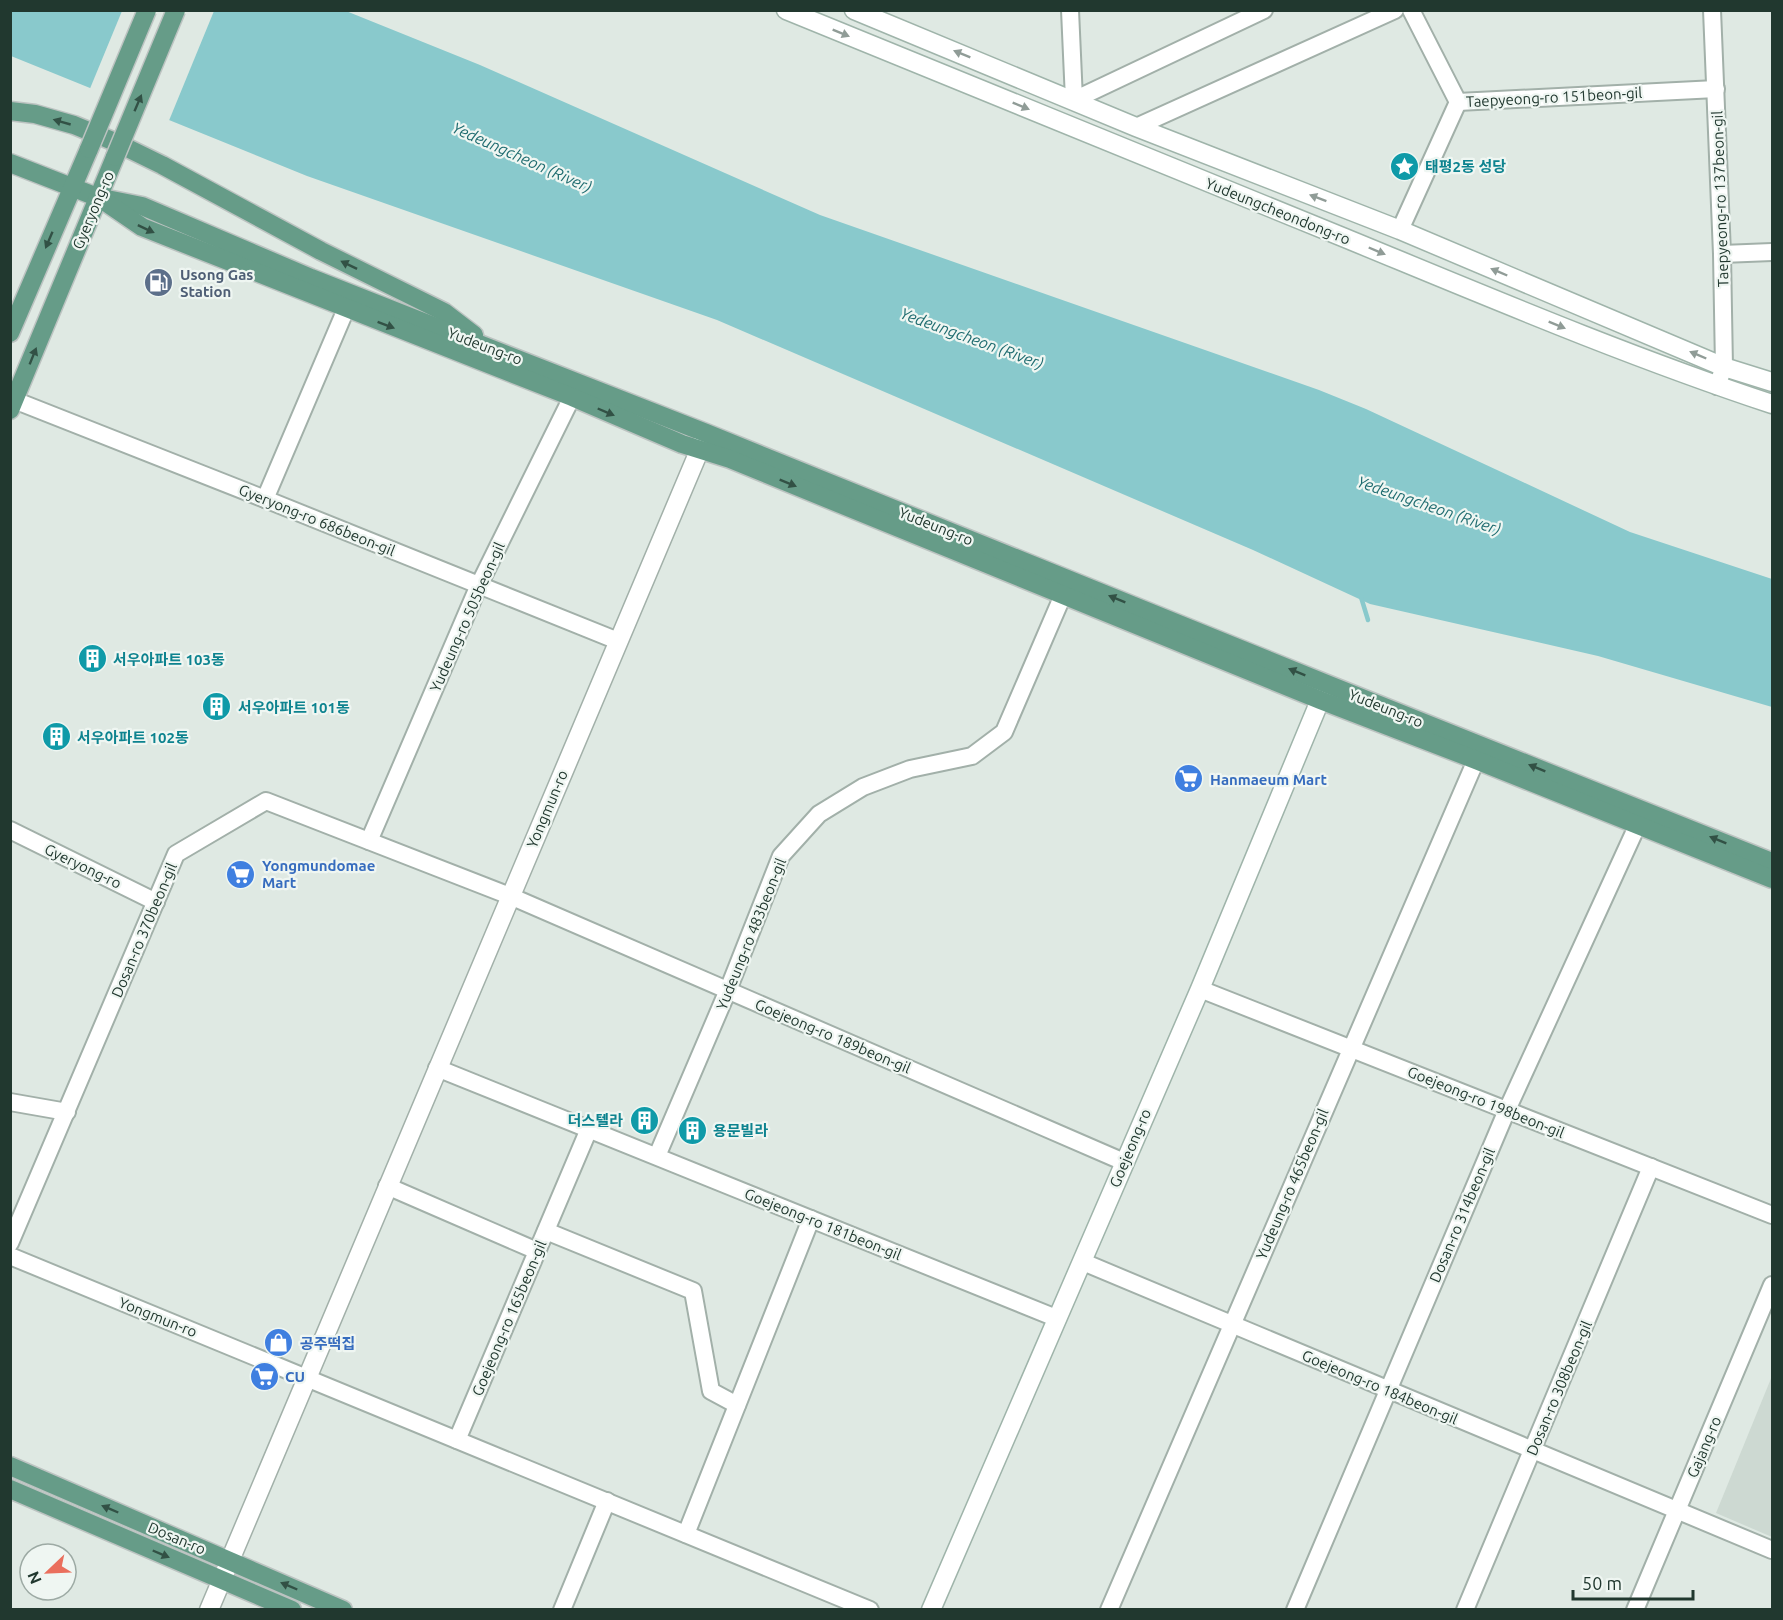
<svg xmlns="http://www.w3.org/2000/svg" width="1783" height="1620" font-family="Ubuntu,'Noto Sans KR',sans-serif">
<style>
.built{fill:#cdd9d2}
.water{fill:#89c9cc}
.pier{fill:#dfe9e3}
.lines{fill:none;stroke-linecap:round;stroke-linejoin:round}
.stream{stroke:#89c9cc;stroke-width:4.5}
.minor-casing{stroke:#a2b0a9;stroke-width:20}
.tertiary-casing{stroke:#a2b0a9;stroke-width:21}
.secondary-casing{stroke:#9fb4aa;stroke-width:21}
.primary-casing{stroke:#bcc3c1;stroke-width:21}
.minor{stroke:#fff;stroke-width:16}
.tertiary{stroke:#fff;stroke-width:18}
.secondary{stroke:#fff;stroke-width:18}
.primary{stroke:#669c88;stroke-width:18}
.primary-bridge-casing{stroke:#bcc3c1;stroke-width:21;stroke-linecap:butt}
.primary-bridge{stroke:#669c88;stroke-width:18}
.oneway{fill:#909c97}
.oneway2{fill:#325145}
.labels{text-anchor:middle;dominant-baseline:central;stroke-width:4.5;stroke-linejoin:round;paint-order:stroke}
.street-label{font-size:15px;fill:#21382f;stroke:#eff6f2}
.culture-label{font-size:15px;font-weight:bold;fill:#0d838f;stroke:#eff6f2;text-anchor:start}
.service-label{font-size:15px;font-weight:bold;fill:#4e5e75;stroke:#eff6f2;text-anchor:start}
.shop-label{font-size:15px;font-weight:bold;fill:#366cbe;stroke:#eff6f2;text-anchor:start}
.water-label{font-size:16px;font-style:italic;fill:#1f6c70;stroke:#eff6f2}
</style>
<rect width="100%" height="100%" fill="#dfe9e3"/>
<polygon class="built" points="1772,1376 1772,1537 1716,1513"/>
<polygon class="water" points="10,11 346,11 480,65 820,215 1319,390 1366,409 1630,532 1772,579 1772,707 1598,656 1370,604 1253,550 717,320 307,176 11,56"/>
<polygon class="pier" points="122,11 214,11 168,123 89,91"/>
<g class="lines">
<polyline class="stream" points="1361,597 1368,620"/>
<defs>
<g id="minor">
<polyline points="1070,10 1074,100 1264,10"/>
<polyline points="1411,10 1458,102 1716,89"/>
<polyline points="1712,10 1722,254 1724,367 1717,386"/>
<polyline points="1136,127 1395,10"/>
<polyline points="1400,230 1458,102"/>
<polyline points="1722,254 1772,252"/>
<polyline points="14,400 265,499 618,641"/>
<polyline points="265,499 346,309"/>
<polyline points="10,830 156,902"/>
<polyline points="369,841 479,585 572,397"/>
<polyline points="1200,989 1772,1215"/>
<polyline points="437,1068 1056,1318"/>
<polyline points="10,1102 67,1112"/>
<polyline points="657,1156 728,990 781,856 819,814 863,787 910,769 972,756 1004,732 1063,595"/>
<polyline points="387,1186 537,1251"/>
<polyline points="546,1231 693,1291 711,1391 737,1405"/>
<polyline points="10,1243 176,854 266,801 510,896 1124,1162"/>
<polyline points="10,1256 870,1610"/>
<polyline points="1083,1262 1772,1550"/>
<polyline points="457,1440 589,1129"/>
<polyline points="686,1534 811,1219"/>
<polyline points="562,1610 607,1501"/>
<polyline points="1109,1610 1476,760"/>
<polyline points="1295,1610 1507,1110 1638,824"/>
<polyline points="1465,1610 1651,1167"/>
<polyline points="1635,1610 1772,1285"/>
</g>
<polyline id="tertiary" points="209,1610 705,437"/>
<g id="secondary">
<path d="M 786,10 C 973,86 1159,162 1345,238 C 1486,296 1627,356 1772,404"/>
<polyline points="854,10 1136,127 1400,230 1724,367 1772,382"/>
<polyline points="931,1610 1200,989 1326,686"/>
</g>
<g id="primary">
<polyline points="10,111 35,114 74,125 115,142 162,165 321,251 444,312 474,335"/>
<polyline points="10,163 97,197 142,206 311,278 706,433 1327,684 1772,862"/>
<polyline points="104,201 142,227 572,397 682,444 730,459 1320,700 1476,760 1772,879"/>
<polyline points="10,333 89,149"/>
<polyline points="10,410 115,157"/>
<polyline points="10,1466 343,1610"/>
<polyline points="10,1489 292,1610"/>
</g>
</defs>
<use href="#minor" class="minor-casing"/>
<use href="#tertiary" class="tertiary-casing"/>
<use href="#secondary" class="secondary-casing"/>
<use href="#primary" class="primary-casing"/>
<use href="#minor" class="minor"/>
<use href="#tertiary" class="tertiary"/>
<use href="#secondary" class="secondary"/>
<use href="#primary" class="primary"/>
<defs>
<g id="primary-bridge">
<polyline points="89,149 147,10"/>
<polyline points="115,157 176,10"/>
</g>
</defs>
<use href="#primary-bridge" class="primary-bridge-casing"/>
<use href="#primary-bridge" class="primary-bridge"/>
</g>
<defs><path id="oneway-solid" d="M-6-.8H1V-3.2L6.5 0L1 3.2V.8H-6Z" transform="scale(1.5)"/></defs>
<g class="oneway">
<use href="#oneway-solid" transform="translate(841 33) rotate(22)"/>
<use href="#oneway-solid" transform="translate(962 54) rotate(-158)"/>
<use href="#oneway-solid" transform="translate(1021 106) rotate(22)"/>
<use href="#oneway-solid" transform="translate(1318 198) rotate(-159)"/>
<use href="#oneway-solid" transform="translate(1377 251) rotate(23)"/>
<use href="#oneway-solid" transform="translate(1499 272) rotate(-157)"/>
<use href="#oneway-solid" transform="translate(1557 325) rotate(22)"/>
<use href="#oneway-solid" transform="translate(1698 355) rotate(-157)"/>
</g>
<g class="oneway2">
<use href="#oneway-solid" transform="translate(138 103) rotate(-67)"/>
<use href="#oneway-solid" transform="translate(62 122) rotate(-164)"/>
<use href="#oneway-solid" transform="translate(146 229) rotate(25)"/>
<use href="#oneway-solid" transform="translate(49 240) rotate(113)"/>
<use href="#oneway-solid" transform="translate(349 265) rotate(-154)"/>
<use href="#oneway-solid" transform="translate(386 325) rotate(21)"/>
<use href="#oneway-solid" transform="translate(33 356) rotate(-68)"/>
<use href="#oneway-solid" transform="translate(606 412) rotate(23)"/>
<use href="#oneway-solid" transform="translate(788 483) rotate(22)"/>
<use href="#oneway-solid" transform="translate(1117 599) rotate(-158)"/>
<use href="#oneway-solid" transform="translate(1297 672) rotate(-158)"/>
<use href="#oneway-solid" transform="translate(1537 768) rotate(-158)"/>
<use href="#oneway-solid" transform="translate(1718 840) rotate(-158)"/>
<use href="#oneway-solid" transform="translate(110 1509) rotate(-157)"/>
<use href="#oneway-solid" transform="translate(161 1554) rotate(23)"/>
<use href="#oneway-solid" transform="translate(289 1586) rotate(-157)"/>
</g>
<defs>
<symbol id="sight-disc" viewBox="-11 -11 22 22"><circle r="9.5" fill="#0f9aa8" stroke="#eff6f2"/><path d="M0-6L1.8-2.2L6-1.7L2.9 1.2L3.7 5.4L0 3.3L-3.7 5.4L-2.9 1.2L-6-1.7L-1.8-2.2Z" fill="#fff"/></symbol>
<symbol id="fuel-disc" viewBox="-11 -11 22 22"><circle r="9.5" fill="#5c6f8a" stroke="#eff6f2"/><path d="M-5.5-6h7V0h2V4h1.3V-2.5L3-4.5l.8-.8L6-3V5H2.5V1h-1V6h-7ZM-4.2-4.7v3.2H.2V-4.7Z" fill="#fff"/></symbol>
<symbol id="building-disc" viewBox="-11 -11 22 22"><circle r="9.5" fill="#0f9aa8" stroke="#eff6f2"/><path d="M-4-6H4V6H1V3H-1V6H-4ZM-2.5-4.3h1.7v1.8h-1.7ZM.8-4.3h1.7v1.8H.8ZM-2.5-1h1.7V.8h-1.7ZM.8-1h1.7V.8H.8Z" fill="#fff"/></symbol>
<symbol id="supermarket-disc" viewBox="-11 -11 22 22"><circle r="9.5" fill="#3f7fe0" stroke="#eff6f2"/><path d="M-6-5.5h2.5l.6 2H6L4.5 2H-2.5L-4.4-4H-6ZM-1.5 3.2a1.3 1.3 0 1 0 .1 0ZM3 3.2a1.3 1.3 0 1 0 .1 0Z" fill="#fff"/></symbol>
<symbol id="shop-disc" viewBox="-11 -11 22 22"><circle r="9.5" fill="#3f7fe0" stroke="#eff6f2"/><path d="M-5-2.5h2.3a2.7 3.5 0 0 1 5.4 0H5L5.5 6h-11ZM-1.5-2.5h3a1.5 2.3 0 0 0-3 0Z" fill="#fff"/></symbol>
</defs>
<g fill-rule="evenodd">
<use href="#sight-disc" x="1388" y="150" width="33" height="33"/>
<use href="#fuel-disc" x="142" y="266" width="33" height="33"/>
<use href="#building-disc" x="76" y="642" width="33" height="33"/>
<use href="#building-disc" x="200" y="690" width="33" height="33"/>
<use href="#building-disc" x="40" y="720" width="33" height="33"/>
<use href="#supermarket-disc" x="1172" y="762" width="33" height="33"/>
<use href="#supermarket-disc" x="224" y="858" width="33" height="33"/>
<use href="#building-disc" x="628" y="1104" width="33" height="33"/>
<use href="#building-disc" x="676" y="1114" width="33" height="33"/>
<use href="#shop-disc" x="262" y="1326" width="33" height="33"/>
<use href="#supermarket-disc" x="248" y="1360" width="33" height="33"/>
</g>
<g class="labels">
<g class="street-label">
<text transform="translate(1554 97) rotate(-3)">Taepyeong-ro 151beon-gil</text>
<text transform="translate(1720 199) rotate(-92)">Taepyeong-ro 137beon-gil</text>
<text transform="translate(93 210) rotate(-67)">Gyeryong-ro</text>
<text transform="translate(1278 211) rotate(22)">Yudeungcheondong-ro</text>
<text transform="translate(485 346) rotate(21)">Yudeung-ro</text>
<text transform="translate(317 520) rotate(22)">Gyeryong-ro 686beon-gil</text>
<text transform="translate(936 526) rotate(22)">Yudeung-ro</text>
<text transform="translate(467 617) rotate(-66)">Yudeung-ro 505beon-gil</text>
<text transform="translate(1386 708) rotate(22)">Yudeung-ro</text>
<text transform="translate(547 809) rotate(-67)">Yongmun-ro</text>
<text transform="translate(83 866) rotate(26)">Gyeryong-ro</text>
<text transform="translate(144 930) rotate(-67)">Dosan-ro 370beon-gil</text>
<text transform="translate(751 934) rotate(-68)">Yudeung-ro 483beon-gil</text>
<text transform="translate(833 1036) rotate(23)">Goejeong-ro 189beon-gil</text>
<text transform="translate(1486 1102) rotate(22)">Goejeong-ro 198beon-gil</text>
<text transform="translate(1130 1148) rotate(-67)">Goejeong-ro</text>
<text transform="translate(1292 1184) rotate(-67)">Yudeung-ro 465beon-gil</text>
<text transform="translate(1462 1215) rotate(-67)">Dosan-ro 314beon-gil</text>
<text transform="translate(823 1224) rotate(22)">Goejeong-ro 181beon-gil</text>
<text transform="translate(158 1317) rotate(22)">Yongmun-ro</text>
<text transform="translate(509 1318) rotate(-67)">Goejeong-ro 165beon-gil</text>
<text transform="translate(1380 1387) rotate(23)">Goejeong-ro 184beon-gil</text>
<text transform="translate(1559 1388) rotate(-67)">Dosan-ro 308beon-gil</text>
<text transform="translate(1704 1447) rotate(-67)">Gajang-ro</text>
<text transform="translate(177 1538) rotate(23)">Dosan-ro</text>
</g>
<g class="culture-label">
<text x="1425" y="166">태평2동 성당</text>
<text x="113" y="659">서우아파트 103동</text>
<text x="238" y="707">서우아파트 101동</text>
<text x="77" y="737">서우아파트 102동</text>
<text x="623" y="1120" text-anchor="end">더스텔라</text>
<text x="713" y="1130">용문빌라</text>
</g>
<g class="service-label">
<text x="180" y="274">Usong Gas<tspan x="180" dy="17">Station</tspan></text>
</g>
<g class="shop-label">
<text x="1210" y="779">Hanmaeum Mart</text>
<text x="262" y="865">Yongmundomae<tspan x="262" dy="17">Mart</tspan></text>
<text x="300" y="1343">공주떡집</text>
<text x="285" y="1376">CU</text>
</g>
<g class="water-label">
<text transform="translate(522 157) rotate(24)">Yedeungcheon (River)</text>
<text transform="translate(972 338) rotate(20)">Yedeungcheon (River)</text>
<text transform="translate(1429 505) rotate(19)">Yedeungcheon (River)</text>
</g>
</g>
<rect width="1783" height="1620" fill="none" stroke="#21382f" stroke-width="24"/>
<g transform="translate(48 1572) rotate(247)"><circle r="28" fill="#eff6f2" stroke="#9daaa4" stroke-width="1.5"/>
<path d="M0-4.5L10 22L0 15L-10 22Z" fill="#ea6f5d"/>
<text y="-9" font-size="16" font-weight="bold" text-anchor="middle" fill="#21382f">N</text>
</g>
<path d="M1573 1590v9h120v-9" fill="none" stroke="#21382f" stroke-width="3"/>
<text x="1582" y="1590" font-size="18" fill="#21382f" stroke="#eff6f2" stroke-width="4.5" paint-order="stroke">50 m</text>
</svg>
